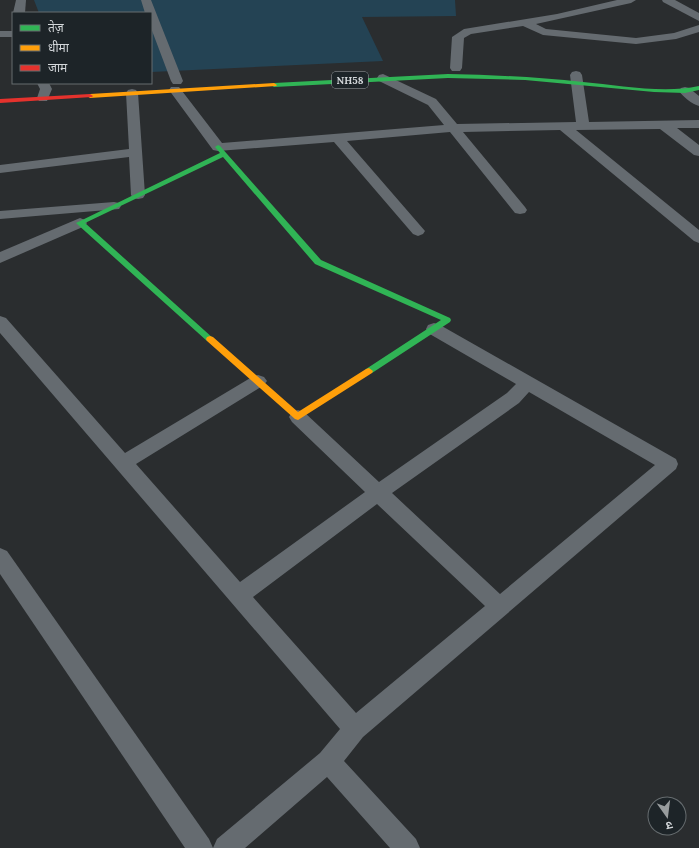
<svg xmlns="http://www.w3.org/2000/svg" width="699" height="848" font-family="Lora,'Noto Sans Devanagari',serif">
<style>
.green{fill:#244354}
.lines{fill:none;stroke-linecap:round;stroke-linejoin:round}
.street{fill:#656b70;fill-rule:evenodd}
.fast{fill:#30b455;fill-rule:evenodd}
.slow{fill:#ff9f0a;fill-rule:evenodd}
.jam{fill:#e5322d;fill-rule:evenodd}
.labels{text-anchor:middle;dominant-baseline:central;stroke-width:4;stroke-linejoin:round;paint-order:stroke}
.shield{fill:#1d2428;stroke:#9ca1a5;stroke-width:1}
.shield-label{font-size:10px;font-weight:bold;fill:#d3d7da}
</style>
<rect width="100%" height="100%" fill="#2a2d2f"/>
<polygon class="green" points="34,0 455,0 456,16 362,17 383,61 151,72 151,13 39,13"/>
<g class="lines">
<g class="street">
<polygon points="16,0 26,0 25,13 13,13"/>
<polygon points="141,0 151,0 183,81 181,84 173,84 171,81 151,28 151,13 145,13"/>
<polygon points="617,0 636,0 631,3 536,24 546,29 636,38 674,33 699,25 699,32 676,39 636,44 543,35 523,26 471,34 464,38 462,68 460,71 452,71 450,68 452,37 464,29 557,14"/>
<polygon points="662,0 675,0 699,13 699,21 663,2"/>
<rect x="0" y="31" width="13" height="6"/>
<polygon points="576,71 580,72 582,75 589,122 699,120 699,128 677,128 699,145 699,156 694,155 660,129 576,130 699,230 699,243 694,241 560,130 463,132 525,207 527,210 525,213 520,214 515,213 450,132 347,141 425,231 423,234 418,236 413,234 334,142 218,151 213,150 169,90 171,87 179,87 222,143 444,125 428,105 379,81 377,78 379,75 383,74 436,99 457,124 576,122 570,75 572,72"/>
<polygon points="37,83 49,83 52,89 47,101 39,101 37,98 40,89"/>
<path d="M 685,87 L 689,88 L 699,96 L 699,106 C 692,104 683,97 679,91 L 681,88 Z"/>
<polygon points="132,89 136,90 138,93 145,195 143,198 138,199 133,198 131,195 129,157 0,173 0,165 129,149 126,93 128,90"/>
<polygon points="114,202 119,203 121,206 119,209 0,219 0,211"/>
<polygon points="80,218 85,220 87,223 85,226 0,263 0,252"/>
<path d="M 0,316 L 6,318 L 125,453 L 252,377 L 258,375 L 264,377 L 267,381 L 264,385 L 136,464 L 240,582 L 365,492 L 292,422 L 289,417 L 292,412 L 298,410 L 304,412 L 379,482 L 507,393 L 516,384 L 428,333 L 426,329 L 428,325 L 434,323 L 440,325 L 676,459 L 678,464 L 676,469 L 363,737 L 344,761 L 416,839 L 420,848 L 390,848 L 327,777 L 245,848 L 213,848 L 217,839 L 320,753 L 340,729 L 0,333 ZM 529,392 L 655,465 L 500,594 L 392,493 L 519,403 ZM 377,504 L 485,606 L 356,713 L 253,597 Z"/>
<polygon points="0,548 7,551 209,839 213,848 185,848 0,574"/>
</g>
<g class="fast">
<path d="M 448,74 C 493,75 538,77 583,82 C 619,85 663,94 699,86 L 699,90 L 685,93 L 654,92 L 525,80 L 448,78 L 274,87 L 271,85 L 274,83 Z"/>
<polygon points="218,145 220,146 321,260 450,318 451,320 450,322 372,373 366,373 365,371 366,369 441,320 315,264 223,157 85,223 214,339 213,341 207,341 76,223 220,153 215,147"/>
</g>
<g class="slow">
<polygon points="274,83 277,85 276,86 90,98 87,96 90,94"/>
<polygon points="210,336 213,337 298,412 366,369 369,368 373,371 372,373 298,420 295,419 207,341 206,339 207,337"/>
</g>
<polygon class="jam" points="90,94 93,96 92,97 0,103 0,99"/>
</g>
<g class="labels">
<rect class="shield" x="332" y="72" width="36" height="16" rx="3"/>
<g class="shield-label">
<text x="350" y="80">NH58</text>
</g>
</g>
<rect x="12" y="12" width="140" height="72" fill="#1d2428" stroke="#666c6f"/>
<rect x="20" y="25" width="20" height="6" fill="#30b455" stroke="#666c6f"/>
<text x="48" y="32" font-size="12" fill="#d3d7da">तेज़</text>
<rect x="20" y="45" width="20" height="6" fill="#ff9f0a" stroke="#666c6f"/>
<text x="48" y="52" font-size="12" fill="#d3d7da">धीमा</text>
<rect x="20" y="65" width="20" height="6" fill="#e5322d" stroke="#666c6f"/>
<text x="48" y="72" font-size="12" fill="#d3d7da">जाम</text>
<g transform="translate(667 816) rotate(166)"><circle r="19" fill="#1d2428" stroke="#666c6f"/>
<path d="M0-3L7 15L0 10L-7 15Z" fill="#989c9e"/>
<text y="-6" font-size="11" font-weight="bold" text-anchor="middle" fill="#d3d7da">उ</text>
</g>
</svg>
